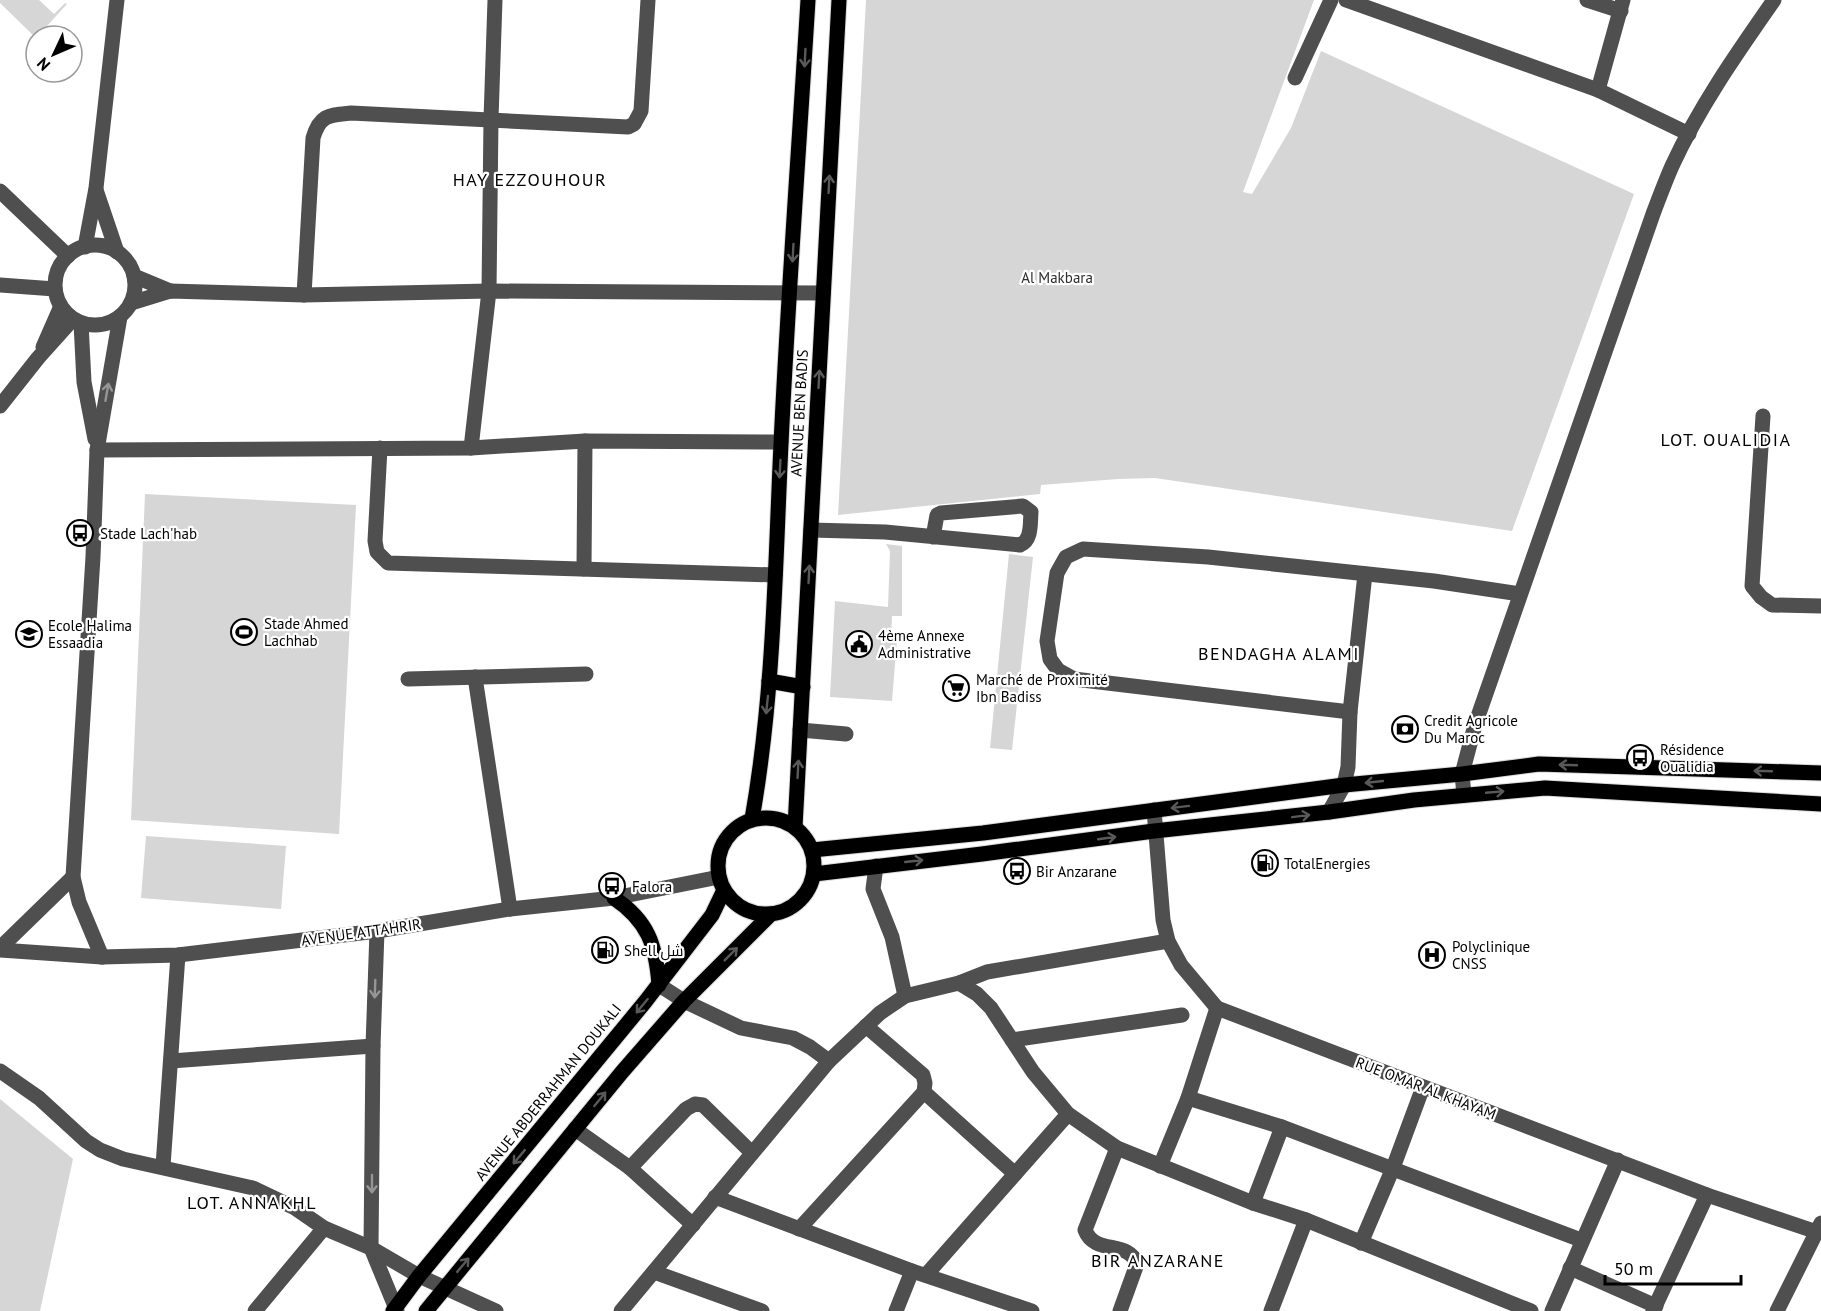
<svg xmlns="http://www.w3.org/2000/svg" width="1821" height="1311" font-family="'PT Sans',Cairo,sans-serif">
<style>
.green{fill:#d6d6d6}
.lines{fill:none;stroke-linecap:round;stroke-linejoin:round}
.major-casing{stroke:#dbdbdb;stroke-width:17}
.minor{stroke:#4f4f4f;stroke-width:15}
.major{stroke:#000;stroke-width:15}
.oneway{stroke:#595959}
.oneway2{stroke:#959595}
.labels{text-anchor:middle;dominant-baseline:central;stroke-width:4.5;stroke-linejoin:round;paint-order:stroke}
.park-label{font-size:15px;fill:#2d2d2d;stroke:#fff}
.street-label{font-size:15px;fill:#000;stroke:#fff}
.poi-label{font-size:15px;fill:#000;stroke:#fff;text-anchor:start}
.quarter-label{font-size:18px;letter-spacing:1.5px;fill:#000;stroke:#fff}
</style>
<rect width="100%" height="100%" fill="#fff"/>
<g class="green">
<polygon points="0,0 39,0 54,14 65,3 67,4 36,38 0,3"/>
<polygon points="866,0 1314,0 1243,192 1252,194 1291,128 1321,51 1634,194 1512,531 1155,478 1118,479 1041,485 1040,494 838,515"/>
<polygon points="145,494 356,505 339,834 131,820"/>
<polygon points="886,544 902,546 902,616 892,616 891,639 897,640 892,701 830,697 835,601 888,607 890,551"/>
<polygon points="1009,554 1033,557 1012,750 990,748"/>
<polygon points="146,836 286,846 281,909 141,898"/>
<polygon points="0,1099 73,1159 40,1311 0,1311"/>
</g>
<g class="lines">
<defs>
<g id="major">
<polyline points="769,681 803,687"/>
<circle cx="766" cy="866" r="48"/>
<path d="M 752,819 C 774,695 775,569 781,444 C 788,296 799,148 808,0"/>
<polyline points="795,827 839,0"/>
<polyline points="812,850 983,833 1344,785 1462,774 1539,764 1821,773"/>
<polyline points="814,874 982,854 1154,831 1329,812 1414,800 1545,788 1821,804"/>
<path d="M 614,898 C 648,921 656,945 659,985"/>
<polyline points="393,1311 419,1276 645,1002 712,915 724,890"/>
<polyline points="426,1311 622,1072 684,1001 770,915"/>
</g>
</defs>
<use href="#major" class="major-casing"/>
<g class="minor">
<polyline points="1346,0 1598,90 1689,134"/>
<polyline points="1587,0 1621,11"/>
<polyline points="1295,78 1331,0"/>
<polyline points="1598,90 1623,0"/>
<polyline points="96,190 117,252"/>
<polyline points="0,191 68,256"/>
<circle cx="95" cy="285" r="40"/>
<polyline points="85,247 96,188 117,0"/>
<polyline points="134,276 170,291"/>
<polyline points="0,285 55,289"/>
<path d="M 304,295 L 313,138 C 320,114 330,115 351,113 L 628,127 L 634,124 L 641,111 L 648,0"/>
<polyline points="131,303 170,291 304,295 489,291 823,293"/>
<polyline points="81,323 84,382 95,439"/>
<polyline points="43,347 61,306"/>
<polyline points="0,406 38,358 73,319"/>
<polyline points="1763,416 1752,586 1761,597 1772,605 1821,606"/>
<polyline points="380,448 375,541 377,552 388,563 775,575"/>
<polyline points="471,448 489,291 491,119 495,0"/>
<polyline points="97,450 471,448 585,441 781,442"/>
<path d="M 811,530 L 885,532 L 1020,545 C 1032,540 1030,524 1031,512 L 1023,506 L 941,513 L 937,515 L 933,537"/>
<polyline points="584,569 585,441"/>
<polyline points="475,677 510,909"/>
<polyline points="408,679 586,674"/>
<polyline points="1350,712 1074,679 1058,670 1050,659 1047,641 1057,573 1066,557 1083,549 1208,557 1434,581 1520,594"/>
<polyline points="800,730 846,734"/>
<path d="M 1464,795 L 1462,774 L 1475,725 L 1653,214 C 1659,198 1665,182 1672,166 C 1699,107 1737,53 1774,0"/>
<polyline points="1154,810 1163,920 1168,941 1181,965 1217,1008 1707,1195 1817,1232"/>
<polyline points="1329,812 1344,785 1348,767 1350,712 1365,574"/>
<polyline points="876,866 873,889 892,937 905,996"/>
<polyline points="377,931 373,1046 371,1248 397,1311"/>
<polyline points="0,948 73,877"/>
<polyline points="0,950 102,957 178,955 377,931 510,909 614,898 719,877"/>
<polyline points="102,957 79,902 73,877 93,557 97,450 120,317"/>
<polyline points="959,983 987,972 1168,941"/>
<polyline points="659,985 684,1001 741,1028 793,1038 810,1047 829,1061"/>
<polyline points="1012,1040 1182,1015"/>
<polyline points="171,1061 373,1046"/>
<polyline points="0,1071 39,1098 86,1141 100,1150 123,1159 253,1188 295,1208 324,1228 371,1248 419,1276 496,1311"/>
<polyline points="924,1092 1015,1174"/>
<polyline points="1188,1098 1282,1127 1581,1240"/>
<polyline points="575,1129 630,1168 693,1225"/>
<path d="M 1117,1148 L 1085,1230 C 1095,1256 1128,1239 1137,1264 L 1120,1311"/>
<polyline points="163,1166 178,955"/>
<polyline points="1160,1166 1188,1098 1217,1008"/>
<polyline points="630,1168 686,1109 695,1104 703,1105 752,1153"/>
<polyline points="715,1197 912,1271 1032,1311"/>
<polyline points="1253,1203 1282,1127"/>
<polyline points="799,1229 924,1092 925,1083 923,1075 866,1026"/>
<polyline points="1361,1243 1393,1168 1423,1087"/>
<polyline points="1570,1268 1656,1306"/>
<polyline points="654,1272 762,1311"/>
<polyline points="926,1275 1068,1114"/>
<polyline points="255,1311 324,1228"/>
<polyline points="621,1311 829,1061 880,1013 905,996 959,983 977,994 991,1008 1033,1072 1068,1114 1117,1148 1253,1203 1306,1220 1531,1311"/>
<polyline points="896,1311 912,1271"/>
<polyline points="1271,1311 1306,1220"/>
<polyline points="1552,1311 1618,1160"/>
<polyline points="1653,1311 1707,1195"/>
<polyline points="1777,1311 1821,1223"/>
</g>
<use href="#major" class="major"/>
</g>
<defs><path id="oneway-shaft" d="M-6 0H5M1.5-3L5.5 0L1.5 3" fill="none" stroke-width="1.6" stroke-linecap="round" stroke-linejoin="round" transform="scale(1.5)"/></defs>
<g class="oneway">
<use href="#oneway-shaft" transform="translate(805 58) rotate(93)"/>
<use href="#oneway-shaft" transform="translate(829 184) rotate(-87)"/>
<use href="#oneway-shaft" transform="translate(793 253) rotate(93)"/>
<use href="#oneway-shaft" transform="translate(819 379) rotate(-87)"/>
<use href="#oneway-shaft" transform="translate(780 469) rotate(93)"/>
<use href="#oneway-shaft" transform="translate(809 574) rotate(-87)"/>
<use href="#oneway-shaft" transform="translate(767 705) rotate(96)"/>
<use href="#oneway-shaft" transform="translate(1568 765) rotate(-178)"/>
<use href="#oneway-shaft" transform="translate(798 769) rotate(-87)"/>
<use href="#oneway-shaft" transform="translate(1763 771) rotate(-178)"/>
<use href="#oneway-shaft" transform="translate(1374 782) rotate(174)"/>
<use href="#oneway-shaft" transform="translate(1495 792) rotate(-5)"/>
<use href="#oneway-shaft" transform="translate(1180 807) rotate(173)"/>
<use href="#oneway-shaft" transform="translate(1301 816) rotate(-7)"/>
<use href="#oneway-shaft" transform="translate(1107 838) rotate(-8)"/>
<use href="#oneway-shaft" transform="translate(914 861) rotate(-6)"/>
<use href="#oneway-shaft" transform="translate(731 954) rotate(-45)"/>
<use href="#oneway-shaft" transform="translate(642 1006) rotate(129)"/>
<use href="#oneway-shaft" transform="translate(600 1099) rotate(-51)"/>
<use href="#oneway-shaft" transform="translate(519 1157) rotate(130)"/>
<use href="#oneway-shaft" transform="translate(463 1265) rotate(-50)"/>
</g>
<g class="oneway2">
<use href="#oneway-shaft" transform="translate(107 392) rotate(-80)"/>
<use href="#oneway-shaft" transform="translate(375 989) rotate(92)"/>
<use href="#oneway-shaft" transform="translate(372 1184) rotate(90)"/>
</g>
<defs>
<symbol id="bus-ring" viewBox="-11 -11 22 22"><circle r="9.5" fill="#fff" stroke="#000" stroke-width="1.5"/><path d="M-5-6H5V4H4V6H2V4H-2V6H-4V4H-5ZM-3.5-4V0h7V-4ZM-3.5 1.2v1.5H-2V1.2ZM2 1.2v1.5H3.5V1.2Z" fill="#000"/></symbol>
<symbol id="stadium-ring" viewBox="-11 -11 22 22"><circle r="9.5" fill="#fff" stroke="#000" stroke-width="1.5"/><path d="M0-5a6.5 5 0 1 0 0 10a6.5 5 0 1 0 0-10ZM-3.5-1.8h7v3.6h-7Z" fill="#000"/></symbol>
<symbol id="school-ring" viewBox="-11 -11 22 22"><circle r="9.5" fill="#fff" stroke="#000" stroke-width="1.5"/><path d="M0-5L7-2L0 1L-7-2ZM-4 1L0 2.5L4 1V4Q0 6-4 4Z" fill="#000"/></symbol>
<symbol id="civic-ring" viewBox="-11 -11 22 22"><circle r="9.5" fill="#fff" stroke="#000" stroke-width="1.5"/><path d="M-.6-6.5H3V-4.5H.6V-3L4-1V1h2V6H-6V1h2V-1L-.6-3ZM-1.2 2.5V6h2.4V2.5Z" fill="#000"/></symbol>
<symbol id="supermarket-ring" viewBox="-11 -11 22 22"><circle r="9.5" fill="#fff" stroke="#000" stroke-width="1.5"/><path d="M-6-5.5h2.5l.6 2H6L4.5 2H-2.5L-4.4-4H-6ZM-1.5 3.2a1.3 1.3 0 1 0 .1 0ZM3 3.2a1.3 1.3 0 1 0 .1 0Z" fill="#000"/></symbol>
<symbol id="bank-ring" viewBox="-11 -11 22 22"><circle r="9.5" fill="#fff" stroke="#000" stroke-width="1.5"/><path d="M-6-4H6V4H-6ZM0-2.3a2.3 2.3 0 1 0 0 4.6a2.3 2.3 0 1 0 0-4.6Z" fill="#000"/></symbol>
<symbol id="fuel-ring" viewBox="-11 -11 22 22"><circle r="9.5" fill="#fff" stroke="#000" stroke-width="1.5"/><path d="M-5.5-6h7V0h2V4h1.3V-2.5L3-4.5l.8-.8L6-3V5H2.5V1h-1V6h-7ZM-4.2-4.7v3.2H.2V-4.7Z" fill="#000"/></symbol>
<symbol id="hospital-ring" viewBox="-11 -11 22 22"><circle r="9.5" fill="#fff" stroke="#000" stroke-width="1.5"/><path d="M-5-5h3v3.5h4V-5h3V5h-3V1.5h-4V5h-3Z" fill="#000"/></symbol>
</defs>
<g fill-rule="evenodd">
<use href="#bus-ring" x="65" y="518" width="30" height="30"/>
<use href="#stadium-ring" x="229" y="617" width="30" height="30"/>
<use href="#school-ring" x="14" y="619" width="30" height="30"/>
<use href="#civic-ring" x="844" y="629" width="30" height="30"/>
<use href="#supermarket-ring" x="941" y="673" width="30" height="30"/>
<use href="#bank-ring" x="1390" y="714" width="30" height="30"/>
<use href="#bus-ring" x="1625" y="743" width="30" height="30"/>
<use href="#fuel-ring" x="1250" y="848" width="30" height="30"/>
<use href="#bus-ring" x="1002" y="856" width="30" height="30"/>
<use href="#bus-ring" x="597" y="871" width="30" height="30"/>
<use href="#fuel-ring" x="590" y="935" width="30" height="30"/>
<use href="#hospital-ring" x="1417" y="940" width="30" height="30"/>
</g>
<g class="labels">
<g class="park-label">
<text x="1057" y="277">Al Makbara</text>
</g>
<g class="street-label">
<text transform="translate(799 413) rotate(-87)">AVENUE BEN BADIS</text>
<text transform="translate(361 932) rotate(-8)">AVENUE ATTAHRIR</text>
<text transform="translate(1426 1088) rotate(21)">RUE OMAR AL KHAYAM</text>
<text transform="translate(548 1092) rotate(-51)">AVENUE ABDERRAHMAN DOUKALI</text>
</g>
<g class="poi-label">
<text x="100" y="533">Stade Lach'hab</text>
<text x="264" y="623">Stade Ahmed<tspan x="264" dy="17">Lachhab</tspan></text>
<text x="48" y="625">Ecole Halima<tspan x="48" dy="17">Essaadia</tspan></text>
<text x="878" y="635">4ème Annexe<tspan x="878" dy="17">Administrative</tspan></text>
<text x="976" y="679">Marché de Proximité<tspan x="976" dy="17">Ibn Badiss</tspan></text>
<text x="1424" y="720">Credit Agricole<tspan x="1424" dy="17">Du Maroc</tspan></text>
<text x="1660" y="749">Résidence<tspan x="1660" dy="17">Oualidia</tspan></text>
<text x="1284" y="863">TotalEnergies</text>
<text x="1036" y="871">Bir Anzarane</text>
<text x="632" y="886">Falora</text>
<text x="1452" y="946">Polyclinique<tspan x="1452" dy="17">CNSS</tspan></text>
<text x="624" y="950">Shell شل</text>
</g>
<g class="quarter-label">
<text x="530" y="179">HAY EZZOUHOUR</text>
<text x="1726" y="439">LOT. OUALIDIA</text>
<text x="1279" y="653">BENDAGHA ALAMI</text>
<text x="252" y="1202">LOT. ANNAKHL</text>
<text x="1158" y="1260">BIR ANZARANE</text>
</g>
</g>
<g transform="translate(54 54) rotate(226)"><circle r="28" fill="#ffffff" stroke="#999999" stroke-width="1.5"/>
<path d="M0-4.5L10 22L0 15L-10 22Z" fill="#000000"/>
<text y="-9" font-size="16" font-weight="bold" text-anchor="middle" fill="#000000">N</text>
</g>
<path d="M1605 1275v9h136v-9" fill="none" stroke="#000000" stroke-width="3"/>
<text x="1614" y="1275" font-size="18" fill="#000000" stroke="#ffffff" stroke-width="4.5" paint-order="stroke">50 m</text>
</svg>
